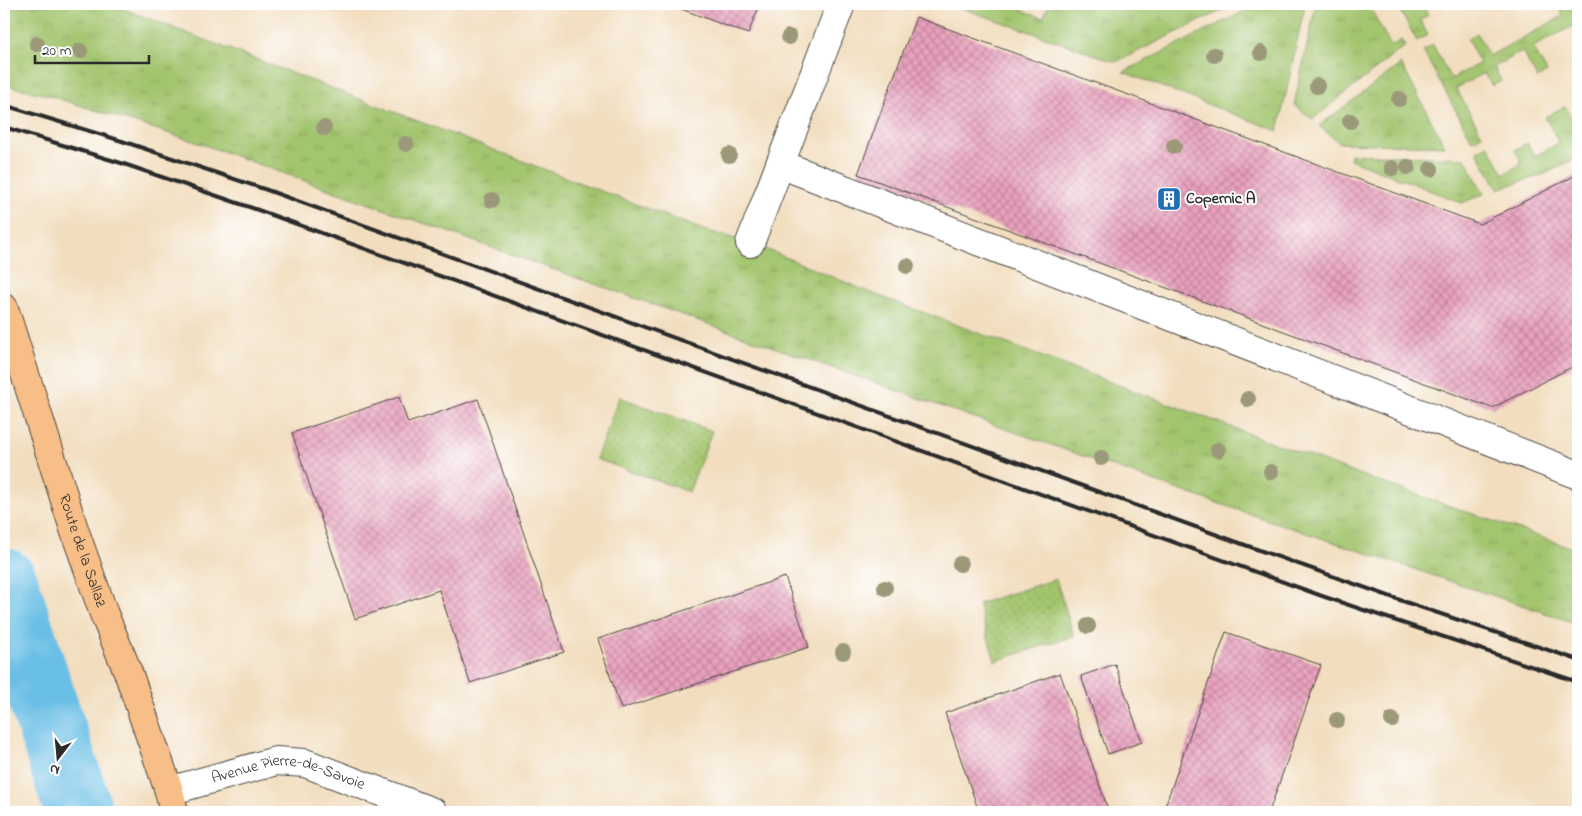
<svg xmlns="http://www.w3.org/2000/svg" width="1582" height="816" font-family="'Indie Flower',sans-serif">
<style>
.grass{fill:url(#grass-tufts);stroke:#67784c}
.park{fill:url(#park-dots);stroke:#67784c}
.lines{fill:none;stroke-linecap:round;stroke-linejoin:round}
.river{stroke:#69bee5;stroke-width:68}
.building{fill:url(#building-cross-hatch)}
.minor-casing{stroke:#494641;stroke-width:30}
.major-casing{stroke:#494641;stroke-width:30}
.minor{stroke:#fff;stroke-width:28}
.major{stroke:#f7be87;stroke-width:28}
.rail{stroke:#2b2b2b;stroke-width:4}
.tree{fill:#9c997a}
.labels{text-anchor:middle;dominant-baseline:central;stroke-width:4;stroke-linejoin:round;paint-order:stroke}
.poi-label{font-size:16px;font-weight:bold;fill:#2b2b2b;stroke:#fff;text-anchor:start}
.street-label{font-size:16px;fill:#2b2b2b;stroke:#fff}
</style>
<defs>
<pattern id="grass-tufts" width="24" height="20" patternUnits="userSpaceOnUse" patternTransform="scale(1.25)"><rect width="24" height="20" fill="#a3c56e"/><path d="M3 7l-1-3M5 7V3M7 7l1-3M15 17l-1-3M17 17v-4M19 17l1-3" fill="none" stroke="#8ca95f"/></pattern>
<pattern id="park-dots" width="8" height="8" patternUnits="userSpaceOnUse" patternTransform="scale(1.25)"><rect width="8" height="8" fill="#a3c56e"/><path d="M2 2h.1M6 6h.1" fill="none" stroke="#8ca95f" stroke-width="1.8" stroke-linecap="round"/></pattern>
<pattern id="building-cross-hatch" width="8" height="8" patternUnits="userSpaceOnUse" patternTransform="scale(1.25)"><rect width="8" height="8" fill="#eaa1be"/><path d="M0 0l8 8M0 8l8-8" fill="none" stroke="#be839b"/></pattern>
</defs>
<rect width="100%" height="100%" fill="#fff"/>
<filter id="ink" filterUnits="userSpaceOnUse"><feTurbulence type="fractalNoise" baseFrequency=".02" numOctaves="2"/><feDisplacementMap in="SourceGraphic" scale="10" xChannelSelector="R" yChannelSelector="G"/><feConvolveMatrix kernelMatrix="1 2 1 2 8 2 1 2 1" color-interpolation-filters="sRGB"/></filter>
<filter id="wash" filterUnits="userSpaceOnUse"><feTurbulence type="fractalNoise" baseFrequency=".0096" numOctaves="4" result="noise"/><feDisplacementMap in="SourceGraphic" scale="20" xChannelSelector="R" yChannelSelector="G"/><feGaussianBlur stdDeviation="1.12" result="paint"/><feColorMatrix in="noise" values="0 0 0 0 0 0 0 0 0 0 0 0 0 0 0 0 0 1.4 0 .05"/><feComposite in="paint" operator="in"/></filter>
<g filter="url(#wash)">
<rect width="100%" height="100%" fill="#f2debf"/>
<g class="grass">
<polygon points="60,4 96,4 116,6 701,229 750,243 773,252 871,293 1360,475 1578,550 1578,624 1196,496 535,263 196,142 44,94 4,85 4,10 33,5"/>
<polygon points="950,4 1007,4 1043,18 1049,4 1235,4 1116,62"/>
<polygon points="1259,4 1305,4 1278,131 1123,72"/>
<polygon points="1316,4 1368,4 1391,46 1401,40 1405,46 1313,119 1294,105"/>
<polygon points="1396,4 1422,4 1428,15 1420,20 1428,35 1417,41"/>
<polygon points="1558,4 1574,4 1576,8 1578,7 1578,23 1533,47 1547,72 1537,78 1522,51 1494,67 1501,81 1492,86 1484,73 1456,88 1482,135 1472,140 1423,51 1433,45 1451,79 1480,63 1467,39 1477,33 1489,56 1563,16"/>
<polygon points="1401,64 1445,146 1340,143 1319,126"/>
<polygon points="1565,106 1578,130 1578,157 1545,174 1498,189 1477,151 1488,145 1504,174 1522,163 1515,150 1527,143 1535,156 1559,143 1545,117"/>
<polygon points="1351,154 1465,158 1484,194 1462,203 1350,159"/>
</g>
<g class="park">
<polygon points="619,397 712,431 689,492 596,459"/>
<polygon points="1056,579 1074,636 995,661 978,604"/>
</g>
<g class="lines">
<polyline class="river" points="4,582 79,812"/>
</g>
<g id="blocks">
<g class="building">
<polygon points="668,4 760,4 748,34"/>
<polygon points="916,17 1480,224 1578,174 1578,364 1492,408 858,174"/>
<polygon points="399,397 408,423 478,399 564,652 470,683 439,590 355,619 292,433"/>
<polygon points="785,577 809,647 621,709 598,639"/>
<polygon points="1226,632 1321,665 1269,812 1163,812"/>
<polygon points="1115,664 1142,742 1108,754 1081,676"/>
<polygon points="1060,673 1109,812 979,812 945,713"/>
</g>
</g>
</g>
<g filter="url(#ink)">
<use href="#blocks" fill-opacity="0" stroke="#494641" stroke-width="1"/>
<g class="lines">
<defs>
<g id="minor">
<polyline points="780,164 1578,475"/>
<polyline points="750,243 841,4"/>
<path id="s1" d="M 169,791 L 276,761 L 305,763 L 433,812"/>
</g>
<g id="major">
<path id="s2" d="M 4,308 L 74,529 L 104,614 L 128,672 L 169,791 L 174,812"/>
</g>
</defs>
<use href="#minor" class="minor-casing"/>
<use href="#major" class="major-casing"/>
<use href="#minor" class="minor"/>
<use href="#major" class="major"/>
<g class="rail">
<polyline points="4,105 122,141 267,190 1259,550 1414,605 1578,660"/>
<polyline points="4,127 121,163 258,210 1322,596 1578,682"/>
</g>
</g>
<g class="tree">
<circle cx="789" cy="37" r="8"/>
<circle cx="37" cy="44" r="8"/>
<circle cx="80" cy="51" r="8"/>
<circle cx="1261" cy="53" r="8"/>
<circle cx="1214" cy="55" r="8"/>
<circle cx="1317" cy="86" r="8"/>
<circle cx="1399" cy="99" r="8"/>
<circle cx="1350" cy="121" r="8"/>
<circle cx="324" cy="128" r="8"/>
<circle cx="406" cy="144" r="8"/>
<circle cx="1174" cy="146" r="8"/>
<circle cx="729" cy="155" r="8"/>
<circle cx="1408" cy="167" r="8"/>
<circle cx="1392" cy="168" r="8"/>
<circle cx="1431" cy="169" r="8"/>
<circle cx="492" cy="200" r="8"/>
<circle cx="907" cy="266" r="8"/>
<circle cx="1248" cy="399" r="8"/>
<circle cx="1218" cy="450" r="8"/>
<circle cx="1101" cy="458" r="8"/>
<circle cx="1271" cy="472" r="8"/>
<circle cx="960" cy="564" r="8"/>
<circle cx="885" cy="588" r="8"/>
<circle cx="1088" cy="626" r="8"/>
<circle cx="843" cy="652" r="8"/>
<circle cx="1337" cy="720" r="8"/>
<circle cx="1392" cy="720" r="8"/>
</g>
</g>
<defs>
<symbol id="building-square" viewBox="-11 -11 22 22"><rect x="-9" y="-9" width="18" height="18" rx="4" fill="#1f6fb2" stroke="#fff"/><path d="M-4-6H4V6H1V3H-1V6H-4ZM-2.5-4.3h1.7v1.8h-1.7ZM.8-4.3h1.7v1.8H.8ZM-2.5-1h1.7V.8h-1.7ZM.8-1h1.7V.8H.8Z" fill="#fff"/></symbol>
</defs>
<g fill-rule="evenodd">
<use href="#building-square" x="1155" y="185" width="28" height="28"/>
</g>
<g class="labels">
<g class="poi-label">
<text x="1186" y="199">Copernic A</text>
</g>
<g class="street-label">
<text stroke="none"><textPath href="#s2" startOffset="255">Route de la Sallaz</textPath></text>
<text stroke="none"><textPath href="#s1" startOffset="124">Avenue Pierre-de-Savoie</textPath></text>
</g>
</g>
<rect width="1582" height="816" fill="none" stroke="#fff" stroke-width="20"/>
<g transform="translate(58 758) rotate(196)" stroke="#ffffff" stroke-width="4" paint-order="stroke">
<path d="M0-4L9 19L0 12L-9 19Z" fill="#2b2b2b"/>
<text y="-8" font-size="14" font-weight="bold" text-anchor="middle" fill="#2b2b2b">N</text>
</g>
<path d="M35 55v8h114v-8" fill="none" stroke="#2b2b2b" stroke-width="2.5"/>
<text x="42" y="55" font-size="15" fill="#2b2b2b" stroke="#ffffff" stroke-width="4" paint-order="stroke">20 m</text>
</svg>
